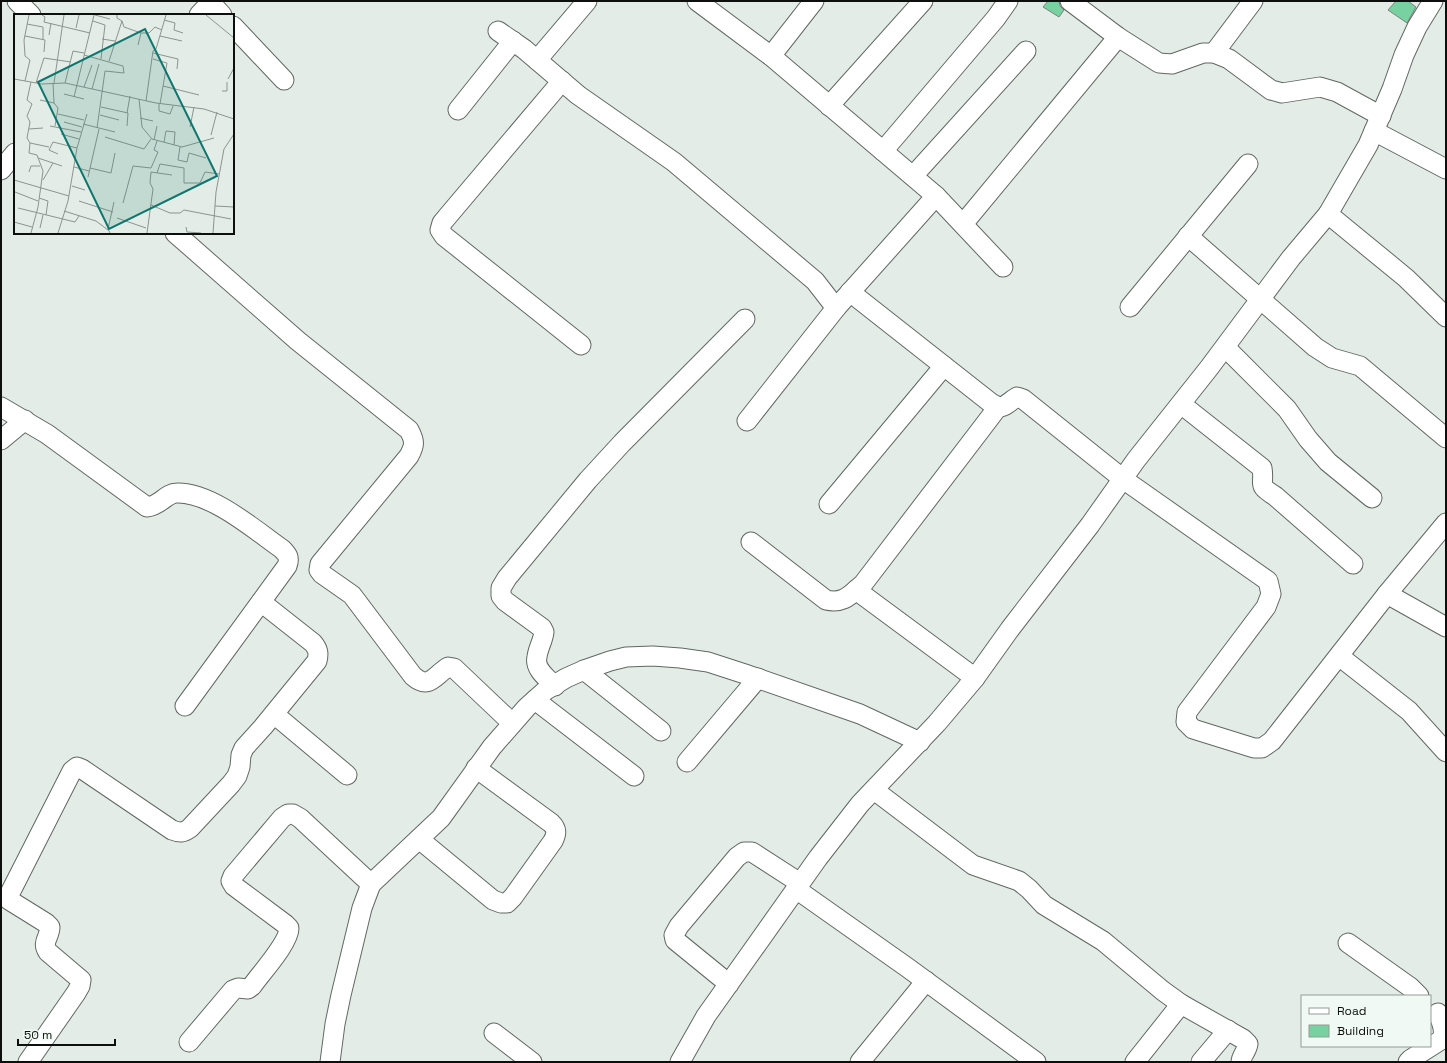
<svg xmlns="http://www.w3.org/2000/svg" width="1447" height="1063" font-family="'Space Grotesk',sans-serif">
<style>
.building{fill:#78d1a0;stroke:#7b837e}
.lines{fill:none;stroke-linecap:round;stroke-linejoin:round}
.minor-casing{stroke:#616864;stroke-width:21}
.minor{stroke:#fff;stroke-width:19}
.inset-road{fill:none;stroke:#8d948f;stroke-width:1}
.view{fill:#0f766e;fill-opacity:0.15;stroke:#0f766e;stroke-width:2}
.inset-edge{fill:none;stroke:#0c0f0d;stroke-width:2}
</style>
<rect width="100%" height="100%" fill="#e3ece6"/>
<g class="building">
<polygon points="1048,1 1059,1 1060,6 1064,10 1059,17 1043,7"/>
<polygon points="1396,1 1408,1 1416,7 1407,23 1388,10"/>
</g>
<g class="lines">
<defs>
<g id="minor">
<polyline points="17,1 31,15"/>
<polyline points="697,1 771,56 936,196 1003,267"/>
<polyline points="1070,1 1118,37 1159,63 1172,64 1203,53 1214,53 1229,59 1271,90 1282,93 1320,87 1337,92 1381,116"/>
<polyline points="211,3 222,15"/>
<polyline points="199,15 212,1"/>
<polyline points="233,26 284,80"/>
<polyline points="498,31 524,49 578,95 674,162 815,281 836,308"/>
<polyline points="1214,53 1253,1"/>
<polyline points="771,56 814,1"/>
<polyline points="537,60 587,1"/>
<polyline points="562,81 447,217 442,223 440,230 444,236 581,345"/>
<polyline points="829,106 923,1"/>
<polyline points="458,110 513,41"/>
<polyline points="1374,131 1446,169"/>
<polyline points="883,151 996,18 1008,1"/>
<polyline points="1,170 15,153"/>
<polyline points="913,176 1026,51"/>
<polyline points="1328,214 1406,278 1446,317"/>
<polyline points="963,224 1118,37"/>
<path d="M 175,233 L 298,341 L 409,430 C 415,441 415,445 409,456 L 320,564 L 319,570 L 322,574 L 352,595 L 413,676 C 429,690 434,676 448,667 L 454,668 L 512,723"/>
<polyline points="1188,236 1315,347 1332,358 1360,366 1446,438"/>
<path d="M 850,292 L 991,403 C 1005,411 1005,404 1017,397 L 1023,399 L 1123,479 L 1268,581 L 1271,594 L 1266,607 L 1187,712 L 1186,722 L 1193,729 L 1254,748 L 1262,748 L 1272,741 L 1387,594 L 1446,523"/>
<polyline points="1130,307 1248,164"/>
<polyline points="1225,347 1287,409 1308,439 1328,462 1372,498"/>
<path d="M 1181,404 L 1262,468 C 1265,486 1256,484 1275,496 L 1353,564"/>
<path d="M 1,407 L 47,434 L 147,507 C 160,506 166,493 177,493 C 211,492 255,530 282,549 C 288,555 290,558 287,566 L 185,706"/>
<polyline points="747,421 836,308 936,196"/>
<polyline points="1,440 25,420"/>
<polyline points="829,504 944,366"/>
<path d="M 751,542 L 826,600 C 844,604 850,595 863,584 L 998,407"/>
<polyline points="856,590 975,678"/>
<polyline points="1387,594 1446,627"/>
<polyline points="1339,656 1409,711 1446,752"/>
<polyline points="584,670 661,731"/>
<path d="M 555,686 C 547,678 534,669 537,657 C 538,648 543,641 544,632 L 542,628 L 505,601 L 501,596 L 501,588 L 507,578 L 588,480 L 622,443 L 745,319"/>
<polyline points="535,700 634,776"/>
<polyline points="274,714 347,775"/>
<polyline points="687,762 758,678"/>
<path d="M 874,790 L 973,865 L 1019,881 L 1029,889 L 1044,905 L 1103,941 L 1163,991 L 1181,1004 L 1243,1039 L 1248,1044 C 1247,1051 1241,1056 1241,1062"/>
<path d="M 419,839 L 493,900 L 501,903 L 507,903 L 513,897 L 553,841 C 557,833 557,829 551,823 L 476,768"/>
<polyline points="796,889 908,968 1036,1062"/>
<polyline points="1348,943 1410,987 1419,996"/>
<polyline points="729,984 675,940 674,935 679,926 737,857 744,852 752,852 800,883"/>
<polyline points="494,1033 532,1062"/>
<path d="M 189,1042 L 233,990 L 238,988 L 248,989 L 252,986 C 261,973 289,943 289,928 L 285,924 L 234,886 L 231,881 L 233,876 L 282,818 L 288,814 L 293,814 L 300,818 L 371,884"/>
<path d="M 28,1062 L 76,993 L 80,986 L 81,980 L 48,952 C 41,942 50,937 50,927 L 46,923 L 9,900 L 10,893 L 72,771 L 77,767 L 82,769 L 172,830 C 180,833 183,833 190,828 L 231,784 L 237,776 L 240,767 L 241,755 L 244,748 L 263,727 L 317,661 C 319,653 318,649 313,643 L 261,602"/>
<polyline points="330,1062 335,1024 341,995 362,908 371,884 441,818 492,747 527,707 546,690 566,678 584,670 610,661 626,657 653,656 680,658 708,662 745,674 860,714 920,742"/>
<polyline points="680,1062 706,1016 818,858 860,804 937,723 975,678 1010,629 1090,525 1136,460 1209,368 1291,258 1328,214 1368,145 1392,89 1404,55 1417,27 1433,1"/>
<polyline points="860,1062 926,981"/>
<polyline points="1135,1062 1181,1004"/>
<polyline points="1201,1062 1228,1030"/>
<path d="M 1408,1062 L 1411,1059 L 1441,1040 C 1447,1032 1441,1022 1438,1013"/>
</g>
</defs>
<use href="#minor" class="minor-casing"/>
<use href="#minor" class="minor"/>
</g>
<g transform="translate(14 14)">
<rect width="220" height="220" fill="#e3ece6"/>
<path class="inset-road" d="M 28,1 L 31,3 L 30,8 L 76,19M 81,1 L 96,5M 103,1 L 103,4 L 108,7 L 110,13 L 127,19 L 124,31M 192,1 L 220,24M 150,6 L 161,9 L 160,16 L 169,19M 79,7 L 91,11 L 87,45M 13,10 L 29,13 L 29,25M 62,14 L 65,1M 127,19 L 135,19 L 141,13 L 148,16M 35,21 L 37,9M 11,22 L 31,26 L 30,38M 146,22 L 168,27M 88,25 L 101,27M 139,39 L 164,45 L 163,55M 70,41 L 109,52 L 110,59 L 91,57 L 83,114M 139,45 L 153,49 L 146,90M 95,47 L 108,7M 0,65 L 28,70 L 51,69 L 142,89 L 190,95 L 220,105M 214,65 L 220,54M 11,67 L 16,46 L 11,42 L 10,26 L 15,1M 22,69 L 30,44 L 57,48M 39,69 L 40,89 L 44,94 L 41,112M 40,69 L 50,1M 51,69 L 59,37 L 70,39M 149,72 L 185,81M 70,73 L 78,51M 78,75 L 85,50M 208,77 L 213,77 L 213,68M 50,80 L 70,85M 60,83 L 80,1M 125,85 L 128,113 L 138,125 L 168,133 L 200,124M 26,86 L 40,89M 132,87 L 139,37 L 142,35 L 152,1M 145,90 L 145,97 L 156,100 L 159,92M 87,93 L 114,99 L 113,112M 113,99 L 116,82M 44,100 L 70,106M 86,101 L 105,106M 126,104 L 139,107M 50,108 L 68,113M 69,110 L 101,118M 36,112 L 67,118M 176,113 L 180,93M 15,115 L 29,114M 47,120 L 65,125M 197,121 L 203,98M 91,123 L 130,135 L 137,125M 140,126 L 143,112M 150,128 L 152,117 L 161,118 L 160,131M 16,129 L 35,133M 166,133 L 164,146 L 173,148 L 175,139 L 192,144M 44,140 L 35,136 L 39,128 L 63,134M 24,144 L 48,152M 60,153 L 75,157M 76,154 L 97,159 L 101,139M 15,158 L 17,152 L 26,152M 143,159 L 146,150 L 170,154 L 170,169 L 186,169 L 191,158 L 205,160M 74,163 L 85,115M 0,166 L 55,182M 29,166 L 39,149M 58,172 L 71,176M 1,178 L 24,187M 25,184 L 34,187 L 32,201M 65,187 L 99,198M 109,189 L 119,152 L 137,154 L 144,138 L 140,136 L 143,127M 137,191 L 156,199 L 166,199 L 170,196 L 217,205M 201,192 L 220,193M 4,194 L 61,208 L 65,202M 50,197 L 82,207 L 94,216M 103,204 L 132,214M 0,208 L 18,213M 172,213 L 173,218 L 187,219M 26,214 L 29,201M 17,219 L 24,193 L 29,157 L 23,141 L 15,139 L 16,129 L 13,124 L 16,108 L 13,102 L 18,90 L 13,86 L 17,68M 44,219 L 54,187 L 63,134 L 73,100M 96,219 L 94,215 L 100,188M 133,219 L 139,175 L 136,169 L 137,158 L 158,161M 199,219 L 202,178 L 210,135 L 220,120"/>
<path class="view" d="M 131,15 L 203,162 L 95,215 L 24,68 Z"/>
<rect width="220" height="220" class="inset-edge"/>
</g>
<rect width="1447" height="1063" fill="none" stroke="#0c0f0d" stroke-width="4"/>
<rect x="1301" y="995" width="130" height="52" fill="#f0f9f3" stroke="#959b97"/>
<rect x="1309" y="1008" width="20" height="6" fill="#ffffff" stroke="#959b97"/>
<text x="1337" y="1015" font-size="12" fill="#0c0f0d">Road</text>
<rect x="1309" y="1025" width="20" height="12" fill="#78d1a0" stroke="#959b97"/>
<text x="1337" y="1035" font-size="12" fill="#0c0f0d">Building</text>
<path d="M18 1039v6h97v-6" fill="none" stroke="#0c0f0d" stroke-width="2"/>
<text x="24" y="1039" font-size="12" fill="#0c0f0d" stroke="#f0f9f3" stroke-width="3" paint-order="stroke">50 m</text>
</svg>
